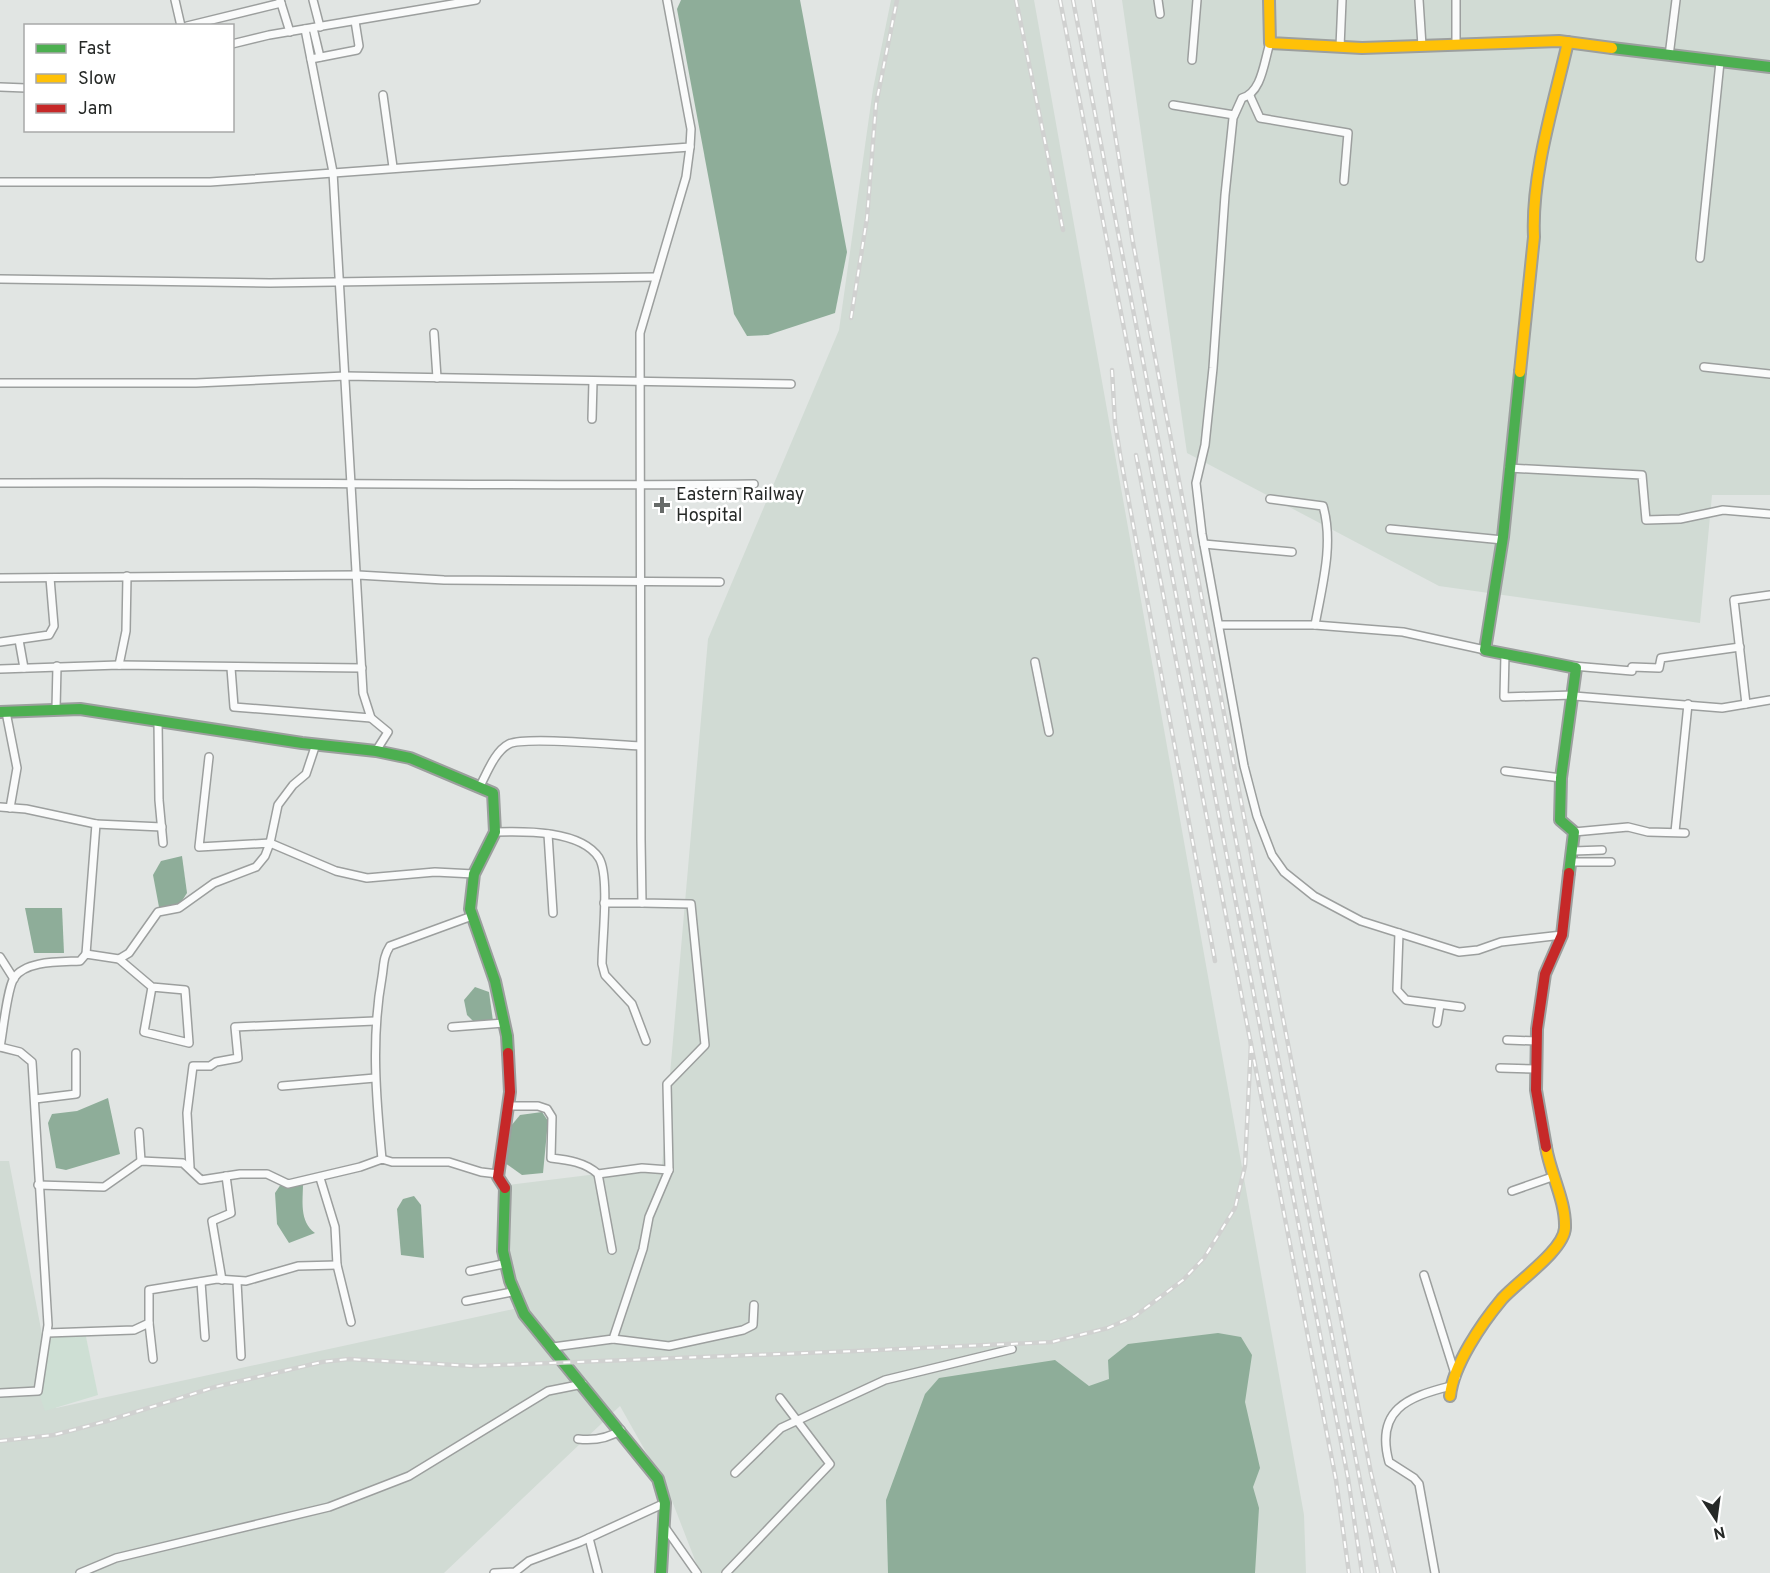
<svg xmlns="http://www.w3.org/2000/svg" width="1770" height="1573" font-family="Overpass,sans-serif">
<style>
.built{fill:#d1dbd4}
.green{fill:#cedfd4}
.water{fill:#8ead99}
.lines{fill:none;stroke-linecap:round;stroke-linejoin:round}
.street-casing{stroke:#9c9f9e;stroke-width:10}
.fast-casing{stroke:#9c9f9e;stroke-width:14}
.slow-casing{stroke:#9c9f9e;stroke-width:14}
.jam-casing{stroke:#9c9f9e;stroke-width:14}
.street{stroke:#fafbfb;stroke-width:7}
.fast{stroke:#4caf50;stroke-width:10}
.slow{stroke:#ffc107;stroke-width:10}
.jam{stroke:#c62828;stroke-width:10}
.rail-casing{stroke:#d0d1d0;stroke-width:4.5}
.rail{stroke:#fff;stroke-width:2;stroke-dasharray:7;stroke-linecap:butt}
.poi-dot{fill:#676b69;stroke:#fff;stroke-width:2}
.labels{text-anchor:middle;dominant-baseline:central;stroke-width:5;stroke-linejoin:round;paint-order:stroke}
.poi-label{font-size:18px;fill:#262927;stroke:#fff;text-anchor:start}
</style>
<rect width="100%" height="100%" fill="#e1e5e3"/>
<g class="built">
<polygon points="891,0 1034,0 1304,1515 1306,1573 700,1573 669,1493 620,1406 444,1573 0,1573 0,1161 9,1161 56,1408 514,1309 505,1248 508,1185 662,1166 708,639 839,330 873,89"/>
<polygon points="1122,0 1770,0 1770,495 1712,495 1700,623 1439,586 1187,453"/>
</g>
<polygon class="green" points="85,1332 98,1395 45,1411 38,1391 47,1333"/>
<g class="water">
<polygon points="681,0 800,0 847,252 835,313 768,335 747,336 734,314 677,9"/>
<polygon points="182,856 187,893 178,907 159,907 153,875 161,861"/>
<polygon points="25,908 62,908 64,953 34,953"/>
<polygon points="475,987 489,992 493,1021 475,1023 467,1015 464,1000"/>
<polygon points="108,1098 120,1154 66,1170 56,1168 48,1123 52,1114 77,1111"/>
<polygon points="542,1112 548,1121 543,1173 522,1175 505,1163 506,1132 520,1115"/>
<path d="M 303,1183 C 303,1201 299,1221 315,1233 L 289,1243 L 277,1224 L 275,1193 L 281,1184 Z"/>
<polygon points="414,1196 421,1205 424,1258 401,1255 397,1209 403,1199"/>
<polygon points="1218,1333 1241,1337 1252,1355 1245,1402 1260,1468 1253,1487 1259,1508 1255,1573 888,1573 886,1500 925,1394 939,1378 1055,1360 1089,1386 1109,1379 1108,1360 1128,1344"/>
</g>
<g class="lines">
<defs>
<g id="street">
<polyline points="175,0 181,26"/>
<polyline points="280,0 290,32"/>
<polyline points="313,0 320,27"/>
<polyline points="1158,0 1160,14"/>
<polyline points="1419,0 1422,46"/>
<polyline points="1456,0 1456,45"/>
<polyline points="187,26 281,3"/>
<polyline points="313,28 320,57"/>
<polyline points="305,29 333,172 363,693 371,718 388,732 376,751"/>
<path d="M 1270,43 C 1264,61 1262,93 1242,98 L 1233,118 L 1225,195 L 1213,368 L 1205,445 L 1196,483 L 1202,534 L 1244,766 L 1257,816 L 1272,855 L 1284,872 L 1314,896 L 1361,921 L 1459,952 L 1478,950 L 1501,942 L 1562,935"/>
<polyline points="232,44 269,35 476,0"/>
<polyline points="1340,47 1342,0"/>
<polyline points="1669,56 1676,0"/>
<polyline points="311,59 357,50 359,46 355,21"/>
<polyline points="1192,60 1197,0"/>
<polyline points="0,87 26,88"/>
<polyline points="383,95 393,167"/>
<polyline points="1250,96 1260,118 1348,133 1344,181"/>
<polyline points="1173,105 1234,115"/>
<polyline points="0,182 210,182 690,147 691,129 667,0"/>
<polyline points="1700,258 1720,62"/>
<polyline points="0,279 270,283 656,277"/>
<polyline points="434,333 437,378"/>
<polyline points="1704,367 1770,374"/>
<polyline points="0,383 196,383 345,376 791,384"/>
<polyline points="592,419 593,381"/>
<polyline points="1509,468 1642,475 1646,520 1680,519 1723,510 1770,514"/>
<path d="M 0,483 C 251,481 503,487 754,484"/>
<path d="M 1270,499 L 1323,506 C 1334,544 1322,586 1315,625"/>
<polyline points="1390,529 1503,540"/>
<polyline points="1204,544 1292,552"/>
<polyline points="0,578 358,575 444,580 720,582"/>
<polyline points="1219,625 1315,625 1403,632 1485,650"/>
<polyline points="19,640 24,668"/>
<polyline points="0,642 49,635 54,626 50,578"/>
<polyline points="1505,654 1504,697 1574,695"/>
<polyline points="1035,662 1049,732"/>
<polyline points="119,665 126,631 127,576"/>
<polyline points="1573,666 1632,671 1632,667 1659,668 1661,658 1740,647"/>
<polyline points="231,668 234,707 371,718"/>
<polyline points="0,669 119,665 362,668"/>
<polyline points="1574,696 1722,708 1770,700"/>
<polyline points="1746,704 1734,600 1770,595"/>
<polyline points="56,709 57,666"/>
<polyline points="6,712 17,768 10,808"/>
<polyline points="158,721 159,800 163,843"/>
<polyline points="316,744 306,774 293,785 278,805 270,843 336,871 367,878 435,872 474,874"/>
<polyline points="1505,771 1561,778"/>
<path d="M 480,786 C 487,773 495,751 509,744 C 525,736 616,745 640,746"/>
<polyline points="0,807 26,809 96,824 86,954"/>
<polyline points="96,824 162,827"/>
<path d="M 495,832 C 524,831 581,830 599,858 C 610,876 602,941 602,964 L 605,975 L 632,1004 L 646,1041"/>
<polyline points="1574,832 1628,827 1648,832 1685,833"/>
<polyline points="1675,832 1688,704"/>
<polyline points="548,834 553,913"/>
<polyline points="1573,851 1602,850"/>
<polyline points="1572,862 1611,862"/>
<polyline points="604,903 642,903"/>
<polyline points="1399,933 1397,990 1406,1000 1461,1007"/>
<polyline points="0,957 14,979"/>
<polyline points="119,959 129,953 158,912 179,908 214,883 256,867 265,856 270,843 199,847 209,757"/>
<polyline points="1437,1023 1440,1005"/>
<polyline points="452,1027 504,1023"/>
<polyline points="1507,1040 1537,1041"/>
<path d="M 0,1047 C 3,1032 7,989 14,978 C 26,960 61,962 80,961 L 86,954 L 119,959 L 152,987 L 185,990 L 189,1043 L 144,1032 L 152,987"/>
<polyline points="0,1047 20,1052 32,1062 48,1325 38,1391 0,1393"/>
<polyline points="1500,1068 1536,1069"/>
<polyline points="282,1086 375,1078"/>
<polyline points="35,1099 76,1094 76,1053"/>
<path d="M 508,1106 L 538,1106 L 547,1109 L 552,1117 L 551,1158 C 568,1160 585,1162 598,1174 L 612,1250"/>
<polyline points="139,1132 141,1161"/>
<path d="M 382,1159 C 376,1098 371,1037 382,977 C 384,965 383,957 390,946 L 472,916"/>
<polyline points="190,1167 187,1113 193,1066 210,1066 216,1062 238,1058 235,1027 375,1021"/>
<polyline points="598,1174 642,1168 669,1170"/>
<polyline points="320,1178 335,1227 337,1265 351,1322"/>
<polyline points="38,1185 104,1187 141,1161 183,1163 201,1180 240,1174 267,1174 288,1184 360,1167 382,1159 392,1162 449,1162 481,1172 498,1174"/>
<polyline points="1512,1191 1552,1177"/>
<polyline points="470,1271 503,1264"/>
<polyline points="1424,1275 1456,1377"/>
<polyline points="222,1280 212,1221 231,1213 226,1176"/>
<polyline points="201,1282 205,1337"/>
<polyline points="237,1282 241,1356"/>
<polyline points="466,1301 512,1292"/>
<polyline points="149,1323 153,1359"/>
<polyline points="47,1333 134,1330 149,1323 149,1290 217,1279 246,1281 298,1266 337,1265"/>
<polyline points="613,1339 669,1346 743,1330 753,1325 754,1305"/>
<polyline points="553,1347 613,1339 643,1249 649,1217 669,1170 667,1084 705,1045 691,904 642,903 641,840 640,333 686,177 690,147"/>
<path d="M 578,1439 C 594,1441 607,1439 621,1430"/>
<polyline points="735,1473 781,1428 885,1380 1012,1349"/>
<polyline points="664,1526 697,1573"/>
<polyline points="589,1538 598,1573"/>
<polyline points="80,1573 116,1558 329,1507 409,1476 548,1391 583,1384"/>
<polyline points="494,1573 515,1572 529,1561 580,1542 665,1503"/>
<polyline points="726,1573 830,1464 780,1398"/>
<path d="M 1435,1573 L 1419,1484 L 1414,1478 L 1389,1462 C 1375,1410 1407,1397 1451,1386"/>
</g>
<g id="fast">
<polyline points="1612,48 1770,67"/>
<polyline points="1520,372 1503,537 1485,650 1576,668 1561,778 1560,820 1574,832 1569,873"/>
<polyline points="0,712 80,709 302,743 376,751 410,758 493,793 495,832 474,874 470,909 495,981 507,1036 508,1053"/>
<polyline points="505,1188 503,1251 510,1281 524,1314 658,1479 665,1503 661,1573"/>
</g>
<g id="slow">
<polyline points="1269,0 1270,43 1362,48 1559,41 1612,48"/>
<path d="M 1520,372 L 1534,237 C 1531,175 1554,103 1568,42"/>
<path d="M 1450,1396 C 1453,1365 1482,1323 1502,1299 C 1517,1282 1564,1250 1565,1228 C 1566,1201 1550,1173 1546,1147"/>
</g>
<g id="jam">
<polyline points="1546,1147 1536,1090 1537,1029 1545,974 1562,935 1569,873"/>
<polyline points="505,1188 498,1177 510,1092 508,1053"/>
</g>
</defs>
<use href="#street" class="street-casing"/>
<use href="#fast" class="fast-casing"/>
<use href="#slow" class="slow-casing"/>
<use href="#jam" class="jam-casing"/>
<use href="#street" class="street"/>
<use href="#fast" class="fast"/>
<use href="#slow" class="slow"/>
<use href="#jam" class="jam"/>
<defs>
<g id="rail">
<polyline points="1016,0 1063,230"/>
<polyline points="1060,0 1348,1478 1362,1573"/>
<polyline points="1073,0 1378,1573"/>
<polyline points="1093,0 1133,243 1371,1473 1395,1573"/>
<polyline points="851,318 867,218 876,104 897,0"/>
<polyline points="1112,370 1115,423 1121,460 1215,961"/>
<polyline points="1136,455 1336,1480 1349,1573"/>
<polyline points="0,1441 54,1435 107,1421 215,1387 322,1362 349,1359 473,1366 856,1351 1052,1342 1108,1328 1135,1316 1183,1280 1204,1258 1235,1208 1245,1166 1251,1043"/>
</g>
</defs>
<use href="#rail" class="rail-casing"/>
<use href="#rail" class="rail"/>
</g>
<path class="poi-dot" d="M659 496h6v6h6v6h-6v6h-6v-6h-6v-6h6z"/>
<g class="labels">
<g class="poi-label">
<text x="676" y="495">Eastern Railway<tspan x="676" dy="21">Hospital</tspan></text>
</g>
</g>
<rect x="24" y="24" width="210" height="108" fill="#ffffff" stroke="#a8a9a9" stroke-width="1.5"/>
<rect x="36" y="44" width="30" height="9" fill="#4caf50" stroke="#a8a9a9" stroke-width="1.5"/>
<text x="78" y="54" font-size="18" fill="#262927">Fast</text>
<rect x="36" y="74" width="30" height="9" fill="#ffc107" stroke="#a8a9a9" stroke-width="1.5"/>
<text x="78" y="84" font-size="18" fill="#262927">Slow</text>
<rect x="36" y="104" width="30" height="9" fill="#c62828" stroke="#a8a9a9" stroke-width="1.5"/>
<text x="78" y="114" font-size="18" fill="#262927">Jam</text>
<g transform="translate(1716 1519) rotate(167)" stroke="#ffffff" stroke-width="4.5" paint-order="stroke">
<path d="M0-4.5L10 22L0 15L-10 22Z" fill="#262927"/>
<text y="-9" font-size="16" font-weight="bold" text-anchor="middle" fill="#262927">N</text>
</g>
</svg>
